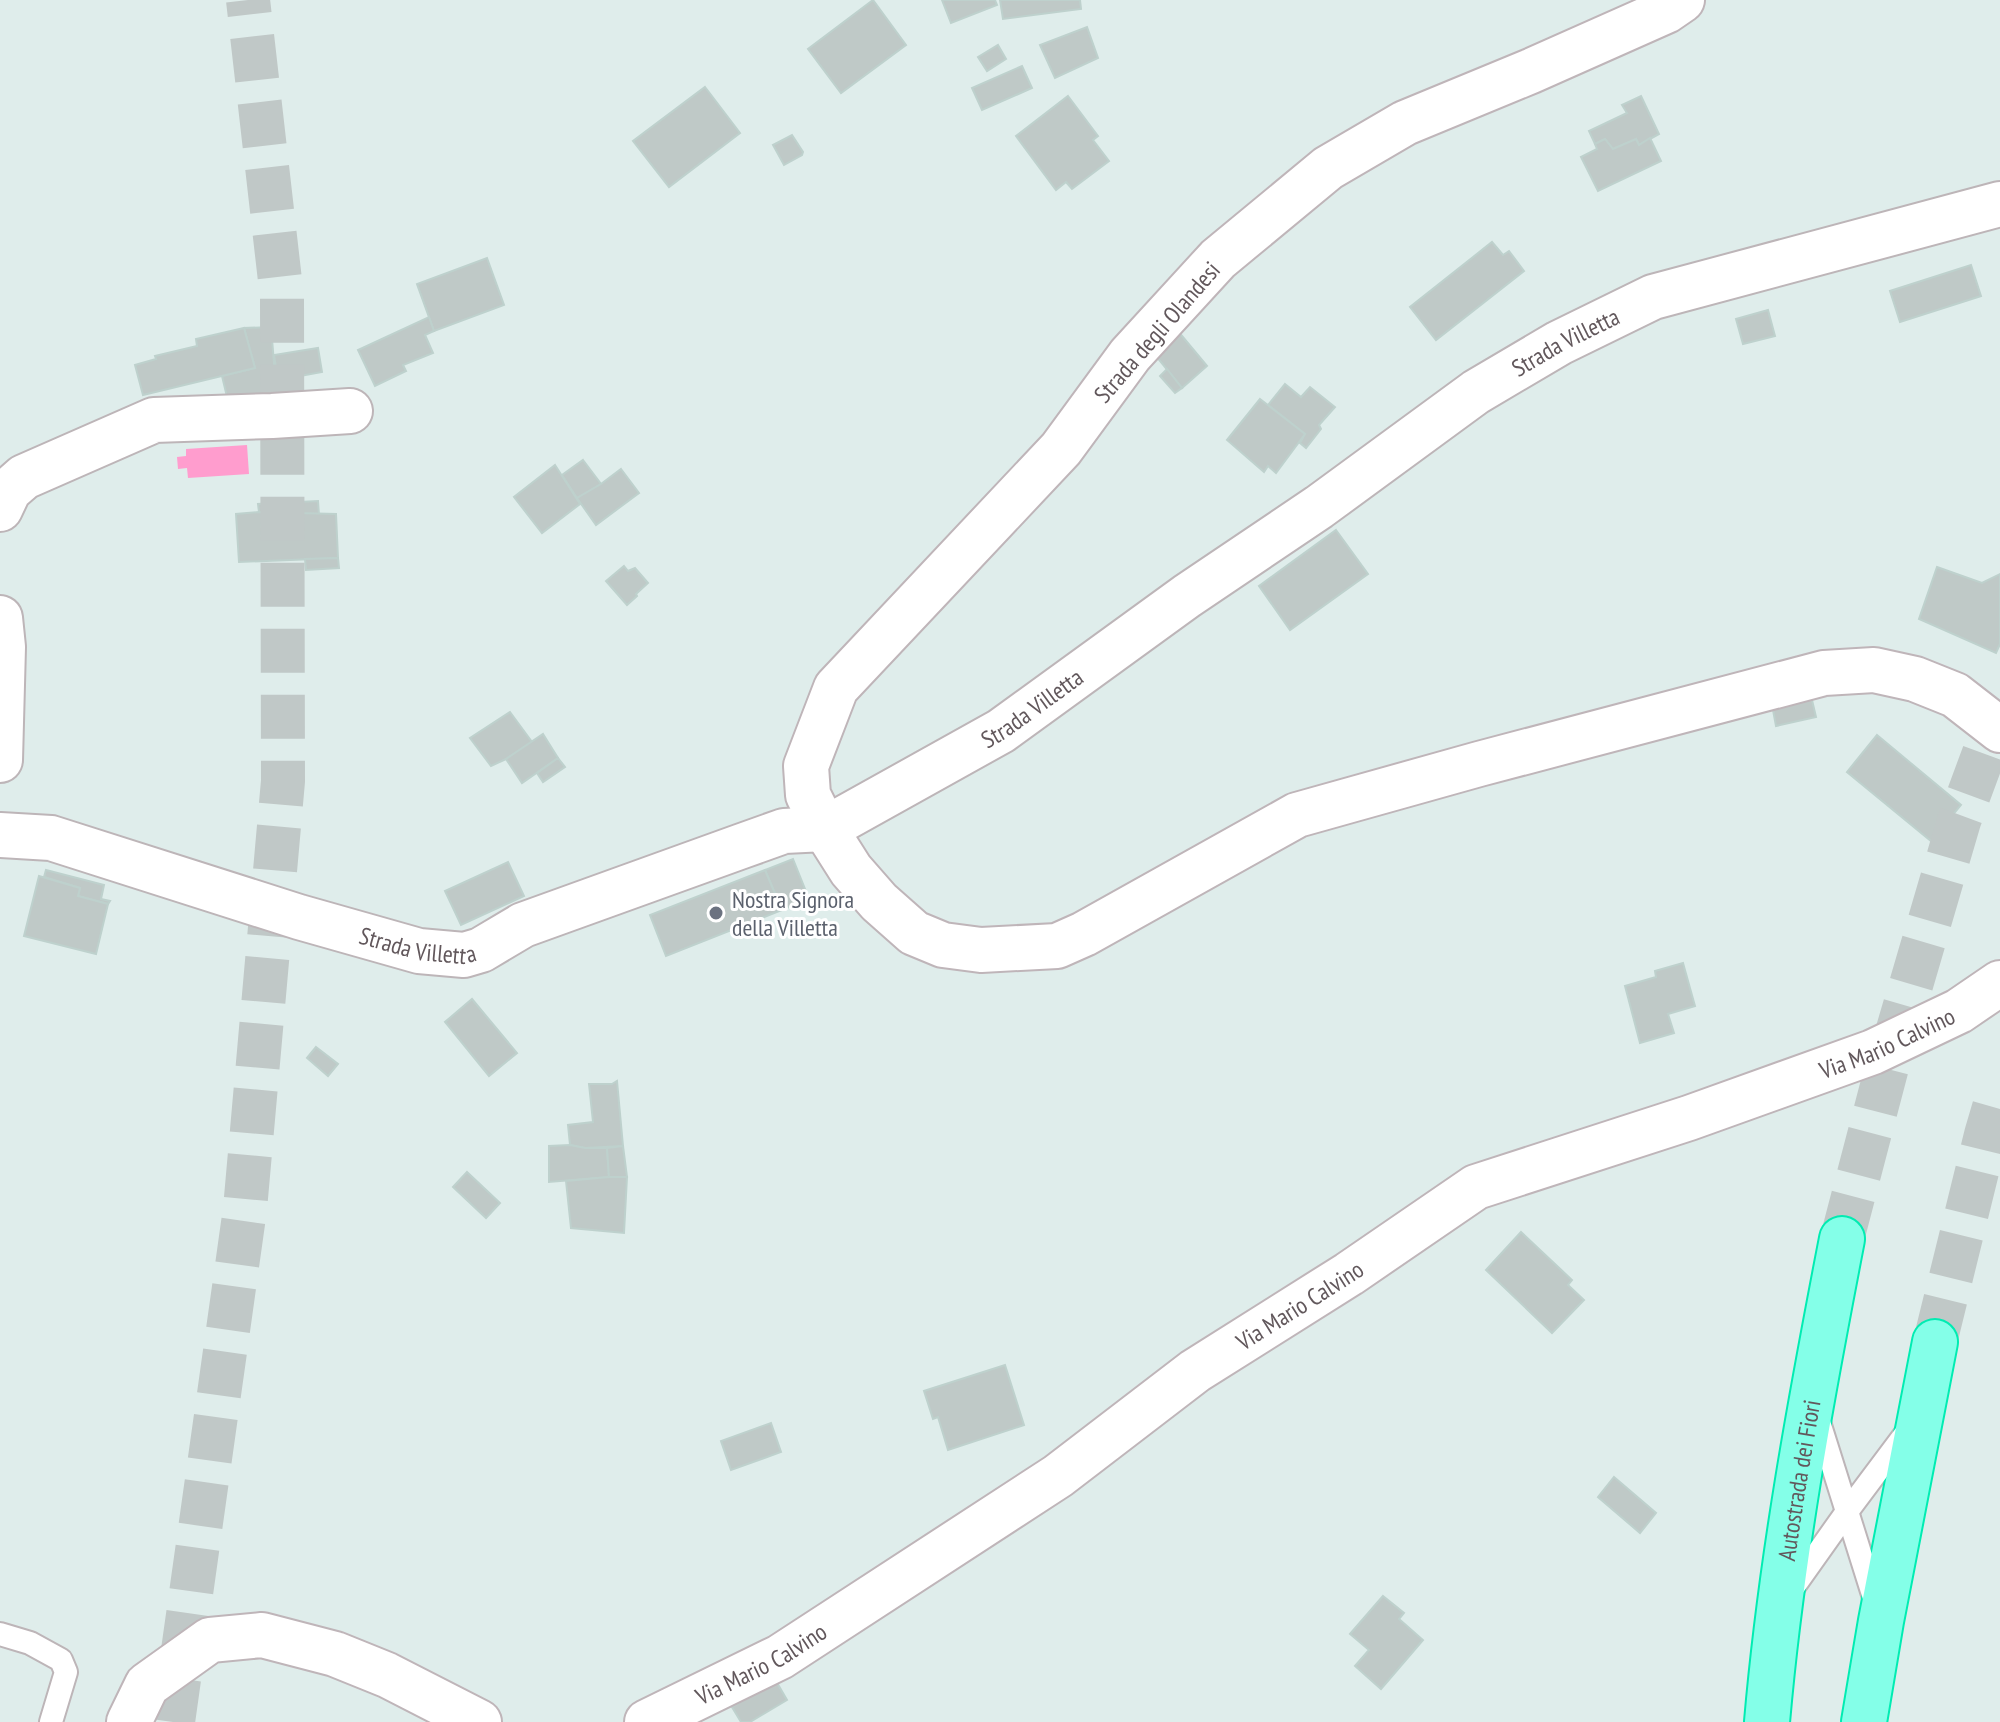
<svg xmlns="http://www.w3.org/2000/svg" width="2000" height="1722" font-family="'PT Sans Narrow',sans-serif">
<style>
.water{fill:#ff9dce}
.building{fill:#bfc9c7;stroke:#bed1cd;stroke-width:2}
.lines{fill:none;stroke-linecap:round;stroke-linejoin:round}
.highway-tunnel{stroke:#c0c8c7;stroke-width:44;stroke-dasharray:44 22;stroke-linecap:butt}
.lane-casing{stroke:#bdb5b8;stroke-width:26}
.street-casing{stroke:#bdb5b8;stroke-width:48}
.secondary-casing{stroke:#bfb5b9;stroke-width:48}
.highway-casing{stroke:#00ecb2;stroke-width:48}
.lane{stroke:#fff;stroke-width:22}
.street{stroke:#fff;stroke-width:44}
.secondary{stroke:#fff;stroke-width:44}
.highway{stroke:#84ffe8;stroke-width:44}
.worship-dot{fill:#6b7280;stroke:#fff;stroke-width:3}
.labels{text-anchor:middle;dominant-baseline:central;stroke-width:6;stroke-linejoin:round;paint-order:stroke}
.street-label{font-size:24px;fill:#62585c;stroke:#fff}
.worship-label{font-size:24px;fill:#5b616d;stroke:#fff;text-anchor:start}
</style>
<rect width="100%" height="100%" fill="#dfedeb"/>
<polygon class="water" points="247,445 249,474 188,478 187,468 178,469 177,457 186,456 186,449"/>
<g class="building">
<polygon points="873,0 906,45 841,93 808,49"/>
<polygon points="942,0 995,0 997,5 951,23"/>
<polygon points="1000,0 1080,0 1081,9 1003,19"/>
<polygon points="1087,27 1098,58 1055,78 1040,45"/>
<polygon points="998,45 1006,59 987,71 978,57"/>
<polygon points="1022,66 1032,88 982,110 972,88"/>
<polygon points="705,87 740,133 669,187 633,141"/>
<polygon points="1068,96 1098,136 1093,140 1109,161 1072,189 1066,182 1056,190 1016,136"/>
<polygon points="1641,96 1659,134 1639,145 1636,139 1613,149 1605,139 1595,144 1589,131 1627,113 1622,105"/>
<polygon points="792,135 803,152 802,155 784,165 773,145"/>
<polygon points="1650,138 1661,161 1598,191 1581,157 1597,149 1595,144 1605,139 1613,149 1636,139 1639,145"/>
<polygon points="1492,242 1503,255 1509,251 1524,271 1436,340 1410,307"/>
<polygon points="487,258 504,305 434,331 417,284"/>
<polygon points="1971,265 1981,296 1900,322 1890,291"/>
<polygon points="1768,310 1775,336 1743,344 1736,319"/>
<polygon points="429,317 434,331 425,335 433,353 403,365 406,371 375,386 358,350"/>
<polygon points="1172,324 1207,366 1182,388 1147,345"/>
<polygon points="271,327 277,399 228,401 222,376 255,368 244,328"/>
<polygon points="244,328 255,368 143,395 135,365 156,359 155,356 197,346 196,339"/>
<polygon points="318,348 322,372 278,380 274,355"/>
<polygon points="1167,369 1182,388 1175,393 1160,376"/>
<polygon points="1285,384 1301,397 1310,387 1335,407 1319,425 1321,429 1306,448 1300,443 1305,434 1268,405"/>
<polygon points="1260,399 1305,434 1276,473 1268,466 1264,472 1227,440"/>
<polygon points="583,460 601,484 577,498 562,475"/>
<polygon points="555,465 580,504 542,533 514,497"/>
<polygon points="621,469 639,493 596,525 577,498 601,484"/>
<polygon points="318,501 319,515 259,512 258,504"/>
<polygon points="259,512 336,514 338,558 239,562 236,514"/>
<polygon points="1336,530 1368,574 1290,630 1259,586"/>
<polygon points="338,558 339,568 306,570 305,559"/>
<polygon points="624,566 628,571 635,568 648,583 636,594 637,596 627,605 606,581"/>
<polygon points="1937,567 1982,583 2000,574 2000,644 1996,653 1919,619"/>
<polygon points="1812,700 1816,717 1776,726 1773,710"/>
<polygon points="510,712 532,742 506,759 491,766 470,738"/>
<polygon points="543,734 558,758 522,783 506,759"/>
<polygon points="1877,735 1961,805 1931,841 1847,772"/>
<polygon points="558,758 565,767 543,782 537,773"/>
<polygon points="793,859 809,899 782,910 765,870"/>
<polygon points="508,862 524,896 461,925 445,891"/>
<polygon points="46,870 104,885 101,899 110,901 108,904 78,896 80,888 44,877"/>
<polygon points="765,870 782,910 666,956 650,915"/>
<polygon points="39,876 80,888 78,896 108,904 96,954 24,936"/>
<polygon points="1683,963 1695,1006 1668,1014 1674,1033 1640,1043 1625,986 1656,977 1655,971"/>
<polygon points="472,999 517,1053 489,1076 445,1022"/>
<polygon points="316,1047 338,1064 328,1076 307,1058"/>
<polygon points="617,1081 623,1146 585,1148 570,1145 568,1125 593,1122 589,1084 612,1084"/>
<polygon points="570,1145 585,1148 607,1148 609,1177 549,1182 549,1146"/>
<polygon points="623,1146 627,1177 609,1177 607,1148"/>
<polygon points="467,1172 500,1203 486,1218 453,1187"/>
<polygon points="609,1177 627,1177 624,1233 571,1228 566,1181"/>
<polygon points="1521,1232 1572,1280 1568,1285 1584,1300 1552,1333 1486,1270"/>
<polygon points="1005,1365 1024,1425 948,1450 938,1417 933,1419 924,1391"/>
<polygon points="771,1423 781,1452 731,1470 721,1441"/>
<polygon points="1614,1477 1656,1513 1640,1533 1598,1497"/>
<polygon points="1383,1596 1404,1613 1399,1619 1423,1640 1381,1689 1355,1666 1369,1650 1350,1634"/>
<polygon points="776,1681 787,1700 750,1722 741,1722 732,1707"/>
</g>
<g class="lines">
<g class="highway-tunnel">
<polyline points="1842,1239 1887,1067 1959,821 2000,710"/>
<polyline points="1935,1342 1986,1135 2000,1087"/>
<polyline points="173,1722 245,1209 283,781 282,298 248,0"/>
</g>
<defs>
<g id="lane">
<polyline points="1818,1419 1876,1604"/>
<polyline points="1790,1592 1846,1513 1909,1429"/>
<polyline points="0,1634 30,1643 61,1660 66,1672 51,1722"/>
</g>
<g id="street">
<polyline points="0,509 9,490 24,477 154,420 272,416 350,411"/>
<polyline points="0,618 3,647 0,760"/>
<path id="s1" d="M 0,835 L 51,838 L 299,917 L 419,951 L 464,955 L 481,950 L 523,925 L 742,846 L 784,831 L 825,829 L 1001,731 L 1187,596 L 1319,507 L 1476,392 L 1559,343 L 1653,297 L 2000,204"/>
</g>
<g id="secondary">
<polyline points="1682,0 1666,11 1531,71 1405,123 1328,168 1218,259 1130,355 1061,449 836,688 806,766 808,795 825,829 851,870 879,902 914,933 943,945 981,950 1057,946 1084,934 1297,815 1479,764 1824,673 1874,670 1915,679 1955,695 2000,730"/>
<polyline points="129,1722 147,1685 210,1640 262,1635 335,1654 387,1675 479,1722"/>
<path id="s2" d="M 647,1722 L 780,1657 L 1058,1476 L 1195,1371 L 1349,1274 L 1476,1187 L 1689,1118 L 1873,1052 L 1959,1011 L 2000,983"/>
</g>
<g id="highway">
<path id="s3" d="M 1767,1722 C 1781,1560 1811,1399 1842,1239"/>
<polyline points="1864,1722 1881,1621 1935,1342"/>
</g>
</defs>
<use href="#lane" class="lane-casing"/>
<use href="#street" class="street-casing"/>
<use href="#secondary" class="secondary-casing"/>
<use href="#highway" class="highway-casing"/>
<use href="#lane" class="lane"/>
<use href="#street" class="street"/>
<use href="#secondary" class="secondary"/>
<use href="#highway" class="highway"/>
</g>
<circle class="worship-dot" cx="716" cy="913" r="8"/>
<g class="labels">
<g class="street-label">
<text transform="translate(1157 332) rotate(-49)">Strada degli Olandesi</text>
<text stroke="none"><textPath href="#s1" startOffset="1754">Strada Villetta</textPath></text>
<text stroke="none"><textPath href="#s1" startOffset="1106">Strada Villetta</textPath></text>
<text stroke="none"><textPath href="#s1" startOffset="434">Strada Villetta</textPath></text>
<text stroke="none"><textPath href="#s2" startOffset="1424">Via Mario Calvino</textPath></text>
<text stroke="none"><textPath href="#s2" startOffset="776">Via Mario Calvino</textPath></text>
<text stroke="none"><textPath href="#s3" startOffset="244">Autostrada dei Fiori</textPath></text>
<text stroke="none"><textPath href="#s2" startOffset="128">Via Mario Calvino</textPath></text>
</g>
<g class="worship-label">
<text x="732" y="899">Nostra Signora<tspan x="732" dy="28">della Villetta</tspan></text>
</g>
</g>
</svg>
